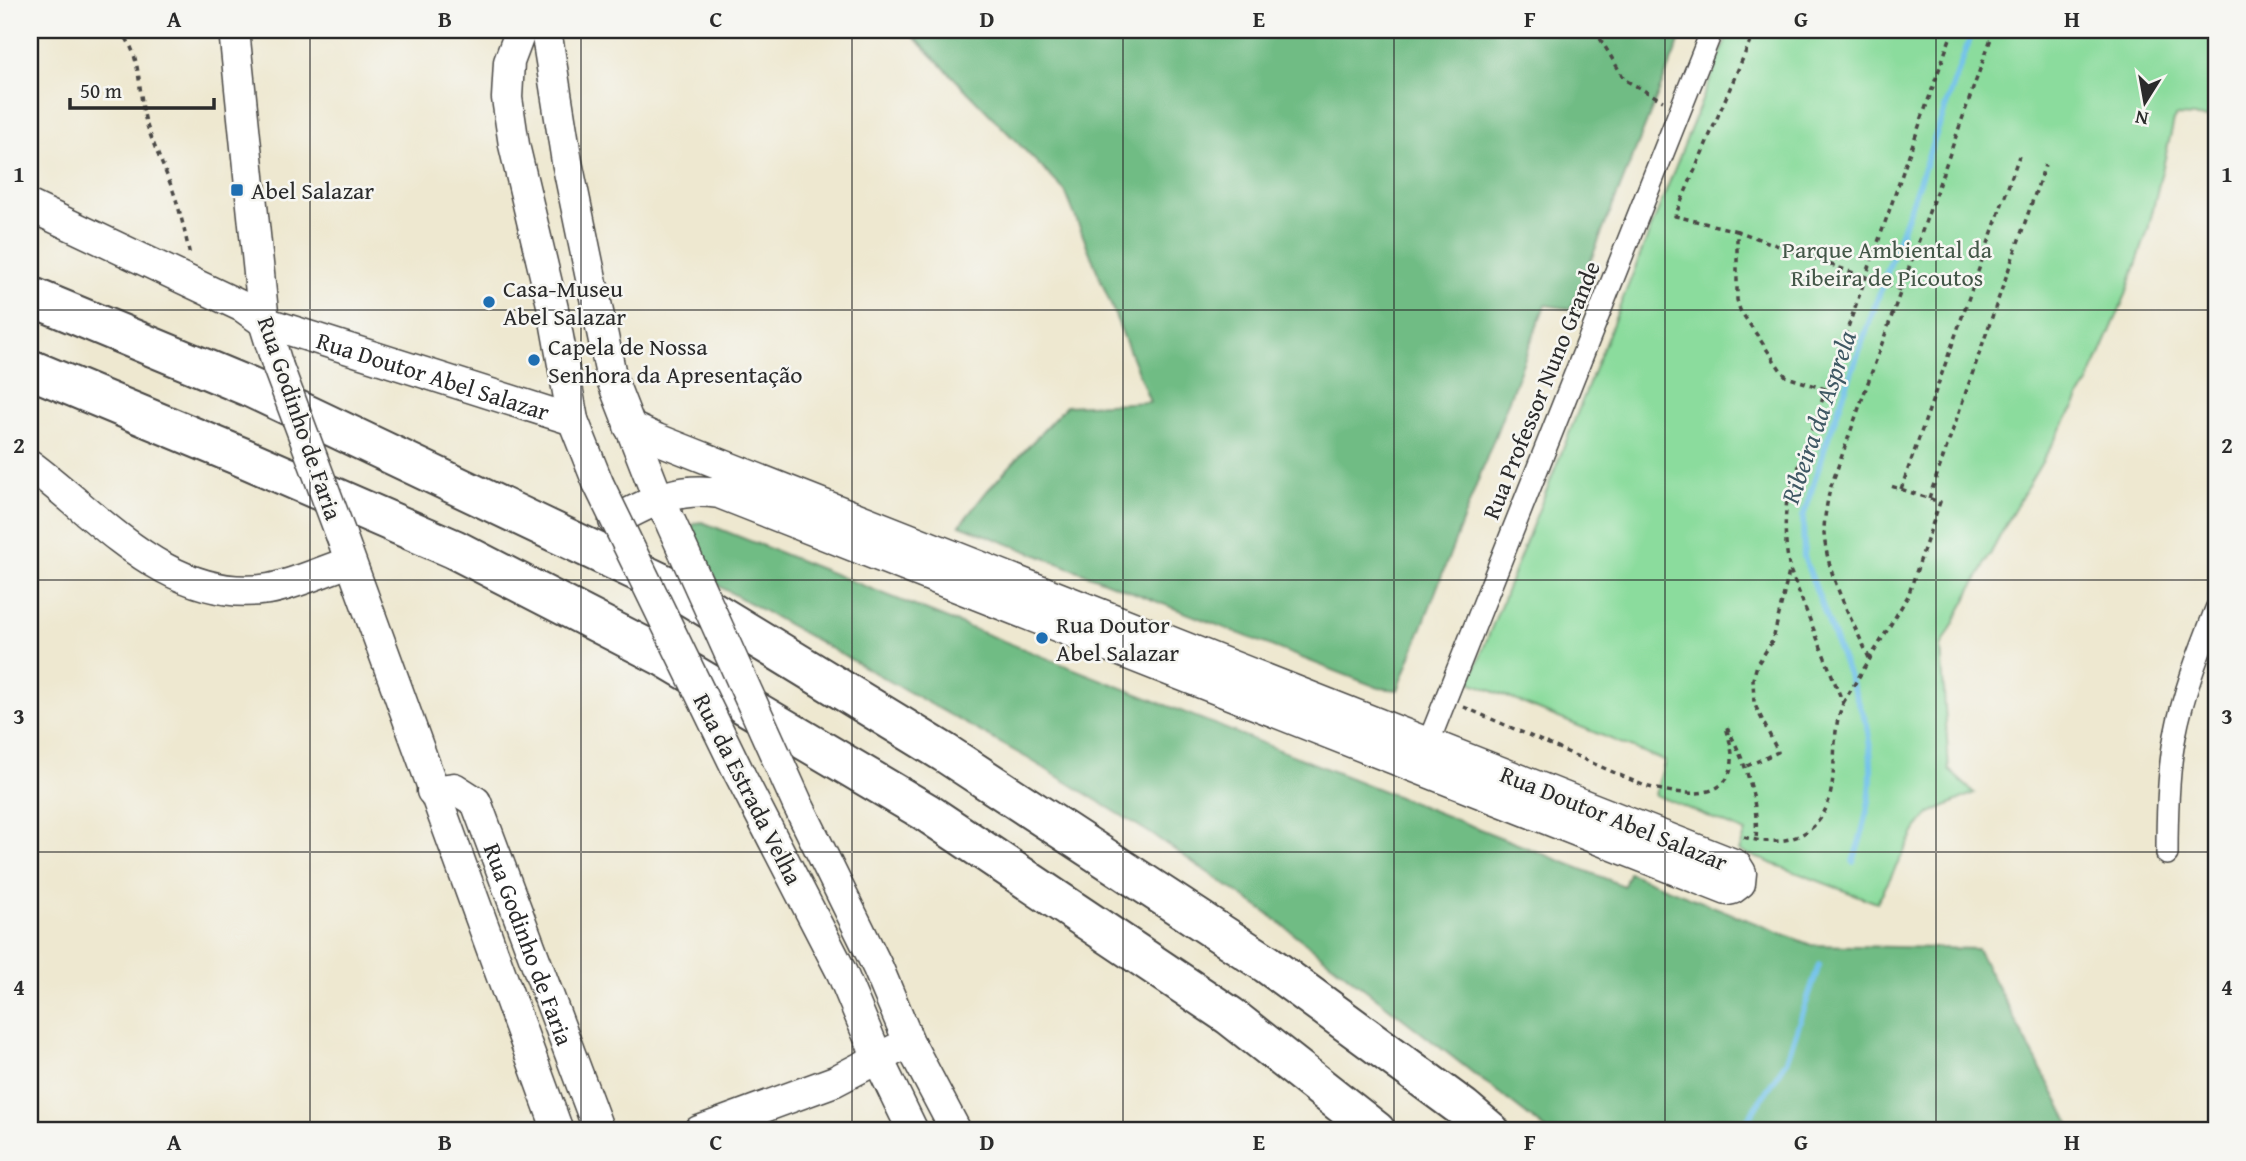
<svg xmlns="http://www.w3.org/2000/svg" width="2246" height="1161" font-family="'Gentium Book Plus',serif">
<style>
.green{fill:#8bdc9d;stroke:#5b8464;stroke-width:2}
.forest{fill:#70bc84;stroke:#4e7458;stroke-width:2}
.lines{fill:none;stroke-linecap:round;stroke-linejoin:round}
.stream{stroke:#6fc1ea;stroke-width:6}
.street-casing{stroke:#484744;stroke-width:24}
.secondary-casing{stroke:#484744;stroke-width:33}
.highway-casing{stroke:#484744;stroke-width:42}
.path{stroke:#484744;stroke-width:3.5;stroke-dasharray:5 5;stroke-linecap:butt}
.street{stroke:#fff;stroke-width:21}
.secondary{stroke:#fff;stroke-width:30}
.highway{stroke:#fff;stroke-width:38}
.secondary-bridge-casing{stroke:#484744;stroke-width:33;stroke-linecap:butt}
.secondary-bridge{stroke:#fff;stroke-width:30}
.grid{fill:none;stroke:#2b2b2b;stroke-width:2;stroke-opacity:0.55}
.poi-dot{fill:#1f6fb2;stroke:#f6f6f2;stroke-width:2.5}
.labels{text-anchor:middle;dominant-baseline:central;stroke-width:5;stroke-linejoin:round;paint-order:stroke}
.poi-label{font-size:24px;fill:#2b2b2b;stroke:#f6f6f2;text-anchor:start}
.park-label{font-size:24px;fill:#435748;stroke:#f6f6f2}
.street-label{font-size:24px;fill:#2b2b2b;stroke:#f6f6f2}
.water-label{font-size:26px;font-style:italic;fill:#3f5864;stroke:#f6f6f2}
.neatline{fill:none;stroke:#2b2b2b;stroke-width:2.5}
.grid-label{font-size:23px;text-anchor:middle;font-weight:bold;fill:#2b2b2b}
</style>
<rect width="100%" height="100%" fill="#f6f6f2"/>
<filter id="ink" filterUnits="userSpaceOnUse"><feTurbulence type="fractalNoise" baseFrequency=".0143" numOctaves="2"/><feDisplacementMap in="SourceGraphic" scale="14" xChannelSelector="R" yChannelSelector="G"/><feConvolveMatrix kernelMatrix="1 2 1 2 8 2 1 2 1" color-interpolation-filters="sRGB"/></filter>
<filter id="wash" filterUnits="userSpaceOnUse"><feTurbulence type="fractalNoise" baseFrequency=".00686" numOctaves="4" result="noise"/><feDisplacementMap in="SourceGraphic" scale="28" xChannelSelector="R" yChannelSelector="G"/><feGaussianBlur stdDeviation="1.57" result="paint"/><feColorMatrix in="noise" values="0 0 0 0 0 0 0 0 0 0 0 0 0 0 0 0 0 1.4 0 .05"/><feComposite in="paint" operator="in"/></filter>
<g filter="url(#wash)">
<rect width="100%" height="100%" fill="#eee8d0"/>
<polygon class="green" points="1730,30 2216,30 2216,118 2175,116 2148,230 2125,297 2088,383 2010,517 1941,647 1949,770 1974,793 1930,813 1916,829 1877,903 1739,851 1746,832 1655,795 1665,761 1470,682"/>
<g class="forest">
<polygon points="907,30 1684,30 1571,309 1545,305 1398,690 1379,688 960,525 988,490 1066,406 1150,402 1065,191"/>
<polygon points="702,522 1624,886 1629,873 1811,945 1977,949 2074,1131 1548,1131 1267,913 1150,833 1029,759 719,586 689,530 695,523"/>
</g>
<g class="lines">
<g class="stream">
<path d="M 1853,862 C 1870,811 1876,779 1867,725 L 1804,557 L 1803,517 L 1826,444 L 1973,30"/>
<polyline points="1740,1131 1786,1062 1819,965"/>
</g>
</g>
</g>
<g filter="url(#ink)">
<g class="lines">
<defs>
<g id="street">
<polyline points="1423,756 1712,30"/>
<path d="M 2167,854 C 2167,820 2168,770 2175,736 C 2183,693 2200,650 2216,609"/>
</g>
<g id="secondary">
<polyline points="234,30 264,322 278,367"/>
<polyline points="521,30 509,62 507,98 514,145 553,309 573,420 598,483"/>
<polyline points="546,30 567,162 612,380 658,498 667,515"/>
<path id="s1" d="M 30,206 L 243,307 L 264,322 L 573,420"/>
<path d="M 30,465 C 100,517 171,605 269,589 C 293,585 325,570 350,562"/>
<path d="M 614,521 C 651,502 676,486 719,493 L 1727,890 L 1732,889 L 1740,883 L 1741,873 L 1736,865 L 657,439 L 629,426"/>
<polyline points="341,535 558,1131"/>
<polyline points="740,775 842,973 878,1059 913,1131"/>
<path id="s2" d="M 432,791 L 454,788 L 476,802 L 599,1131"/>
<polyline points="798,805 878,968 909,1042 956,1131"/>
<polyline points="699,1131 835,1081 896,1049"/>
</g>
<g id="highway">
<polyline points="30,296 249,387 683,593 945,753 1267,964 1463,1108 1490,1131"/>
<polyline points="30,369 242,457 454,549 662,656 926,812 1230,1016 1376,1131"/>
</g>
</defs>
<use href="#street" class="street-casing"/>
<use href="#secondary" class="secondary-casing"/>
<use href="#highway" class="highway-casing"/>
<g class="path">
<path d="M 120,30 C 143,56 137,90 146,122 C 153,145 163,165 172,188 C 180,209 185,233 190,256"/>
<polyline points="1595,30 1625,80 1663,101"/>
<polyline points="1737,231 1675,216 1755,30"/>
<polyline points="1825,389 1787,377 1782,372 1740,310 1737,300 1737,231 1901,290"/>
<polyline points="1901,489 2019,156"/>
<polyline points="1929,498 2045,165"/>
<path d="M 1869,658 C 1852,619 1827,577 1824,533 C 1824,518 1827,503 1830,489 L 1994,30"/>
<polyline points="1843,703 1908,596 1940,502 1888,485"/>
<path d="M 1464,707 L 1645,786 C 1676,794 1735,806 1732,754 C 1731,745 1728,735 1726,726 C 1746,762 1759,800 1756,841"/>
<polyline points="1747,766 1778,752 1754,703 1753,679 1757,665 1773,640 1789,572"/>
<path d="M 1744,837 C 1760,842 1777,843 1793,838 C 1843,821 1830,766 1837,724 C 1838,717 1841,710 1843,703 L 1790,570 C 1785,546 1784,525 1787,500 L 1953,30"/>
</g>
<use href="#street" class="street"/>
<use href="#secondary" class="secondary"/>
<use href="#highway" class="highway"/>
<defs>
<g id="secondary-bridge">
<polyline points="278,367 341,535"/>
<polyline points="598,483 740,775"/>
<polyline points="670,521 798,805"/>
</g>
</defs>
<use href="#secondary-bridge" class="secondary-bridge-casing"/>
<use href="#secondary-bridge" class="secondary-bridge"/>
</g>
</g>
<path class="grid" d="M 310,30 L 310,1131M 581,30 L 581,1131M 852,30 L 852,1131M 1123,30 L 1123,1131M 1394,30 L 1394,1131M 1665,30 L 1665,1131M 1936,30 L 1936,1131M 30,310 L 2216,310M 30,580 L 2216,580M 30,852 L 2216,852"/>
<g class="poi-dot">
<rect x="230" y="183" width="14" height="14" rx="3.5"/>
<circle cx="489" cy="302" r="7"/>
<circle cx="534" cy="360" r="7"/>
<circle cx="1042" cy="638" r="7"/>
</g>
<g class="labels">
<g class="poi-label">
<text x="251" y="190">Abel Salazar</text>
<text x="503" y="288">Casa-Museu<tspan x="503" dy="28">Abel Salazar</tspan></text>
<text x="548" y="346">Capela de Nossa<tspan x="548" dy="28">Senhora da Apresentação</tspan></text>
<text x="1056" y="624">Rua Doutor<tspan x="1056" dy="28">Abel Salazar</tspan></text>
</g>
<g class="park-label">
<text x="1887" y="249">Parque Ambiental da<tspan x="1887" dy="28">Ribeira de Picoutos</tspan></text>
</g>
<g class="street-label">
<text stroke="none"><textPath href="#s1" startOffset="439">Rua Doutor Abel Salazar</textPath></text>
<text transform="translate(1541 390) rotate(-68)">Rua Professor Nuno Grande</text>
<text transform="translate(300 418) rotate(71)">Rua Godinho de Faria</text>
<text transform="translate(748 789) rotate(63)">Rua da Estrada Velha</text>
<text transform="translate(1614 818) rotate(22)">Rua Doutor Abel Salazar</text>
<text stroke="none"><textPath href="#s2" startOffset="200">Rua Godinho de Faria</textPath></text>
</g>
<g class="water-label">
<text transform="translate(1818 417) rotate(-71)">Ribeira da Asprela</text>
</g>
</g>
<rect width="2246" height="1161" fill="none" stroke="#f6f6f2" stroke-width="77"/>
<g transform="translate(2145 102) rotate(191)" stroke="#f6f6f2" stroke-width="5" paint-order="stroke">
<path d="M0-5L12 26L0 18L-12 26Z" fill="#2b2b2b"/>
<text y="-10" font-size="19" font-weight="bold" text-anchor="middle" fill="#2b2b2b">N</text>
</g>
<path d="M70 98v10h144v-10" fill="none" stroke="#2b2b2b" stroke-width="3.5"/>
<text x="80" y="98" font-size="21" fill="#2b2b2b" stroke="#f6f6f2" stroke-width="5" paint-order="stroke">50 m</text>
<rect x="38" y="38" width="2170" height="1084" class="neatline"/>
<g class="grid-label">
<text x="174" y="27">A</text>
<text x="445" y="27">B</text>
<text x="716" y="27">C</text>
<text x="987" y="27">D</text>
<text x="1259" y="27">E</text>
<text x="1530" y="27">F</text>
<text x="1801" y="27">G</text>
<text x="2072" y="27">H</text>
<text x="19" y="182">1</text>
<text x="2227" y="182">1</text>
<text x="19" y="453">2</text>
<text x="2227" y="453">2</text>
<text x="19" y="724">3</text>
<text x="2227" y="724">3</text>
<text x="19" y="995">4</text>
<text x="2227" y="995">4</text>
<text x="174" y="1150">A</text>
<text x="445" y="1150">B</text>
<text x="716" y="1150">C</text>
<text x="987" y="1150">D</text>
<text x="1259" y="1150">E</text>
<text x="1530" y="1150">F</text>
<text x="1801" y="1150">G</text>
<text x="2072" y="1150">H</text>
</g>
</svg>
